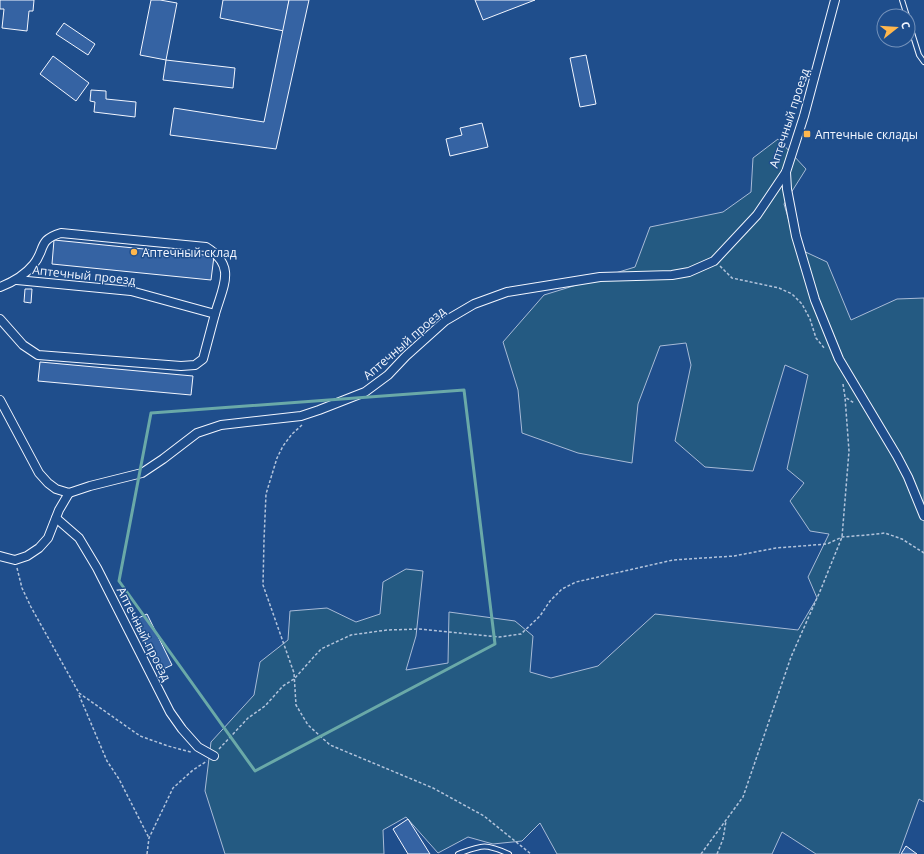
<svg xmlns="http://www.w3.org/2000/svg" width="924" height="854" font-family="'Open Sans',sans-serif">
<style>
.green{fill:#245a82;stroke:#a8bbd7}
.building{fill:#3563a3;stroke:#f2f6ff}
.lines{fill:none;stroke-linecap:round;stroke-linejoin:round}
.service-casing{stroke:#f2f6ff;stroke-width:6}
.minor-casing{stroke:#f2f6ff;stroke-width:10}
.path{stroke:#b3c4dc;stroke-width:1.5;stroke-dasharray:3 2;stroke-linecap:butt}
.service{stroke:#1f4e8c;stroke-width:4}
.minor{stroke:#1f4e8c;stroke-width:8}
.marked{fill:none;stroke:#6aa9a8;stroke-width:3;stroke-linejoin:round}
.poi-dot{fill:#ffb74d;stroke:#1f4e8c;stroke-width:1.5}
.labels{text-anchor:middle;dominant-baseline:central;stroke-width:3;stroke-linejoin:round;paint-order:stroke}
.street-label{font-size:12px;fill:#f2f6ff;stroke:#1f4e8c}
.poi-label{font-size:12px;fill:#f2f6ff;stroke:#1f4e8c;text-anchor:start}
</style>
<rect width="100%" height="100%" fill="#1f4e8c"/>
<polygon class="green" points="778,139 806,169 784,204 797,248 827,262 851,320 897,299 924,298 924,802 919,799 899,854 816,854 782,832 772,854 557,854 540,823 522,841 493,844 468,837 438,853 406,817 383,830 384,854 225,854 205,791 211,742 254,695 260,662 288,640 290,611 327,608 356,622 380,614 383,582 406,569 423,571 416,636 406,670 448,663 449,612 515,621 533,636 530,672 551,678 598,666 655,614 798,630 817,598 808,577 829,534 810,531 790,501 804,483 787,469 808,375 785,365 753,471 705,467 675,441 691,365 686,343 660,346 638,404 632,463 578,453 522,433 518,390 503,342 544,295 635,267 650,227 723,212 751,192 753,158"/>
<g class="building">
<polygon points="0,0 34,0 33,11 29,11 27,31 2,28 4,9 0,9"/>
<polygon points="151,0 160,0 177,3 166,60 140,55"/>
<polygon points="223,0 289,0 284,31 220,18"/>
<polygon points="289,0 309,0 276,149 170,135 174,108 264,122"/>
<polygon points="475,0 535,0 483,20"/>
<polygon points="64,23 95,44 88,55 56,34"/>
<polygon points="586,55 596,104 580,107 570,58"/>
<polygon points="53,56 89,83 76,101 40,74"/>
<polygon points="166,60 235,68 233,88 163,80"/>
<polygon points="91,90 106,91 106,99 136,102 135,117 94,112 95,102 90,101"/>
<polygon points="482,123 488,147 450,156 446,139 462,135 460,128"/>
<polygon points="54,240 214,256 211,280 52,264"/>
<polygon points="25,289 32,289 31,303 24,302"/>
<polygon points="40,362 193,376 191,395 38,381"/>
<polygon points="147,614 172,665 159,671 134,620"/>
<polygon points="408,819 430,854 408,854 393,829"/>
<polygon points="906,846 917,854 901,854"/>
</g>
<g class="lines">
<defs>
<g id="service">
<polyline points="902,0 907,16"/>
<polyline points="908,20 919,55 924,62"/>
<path d="M 458,854 C 482,845 485,843 509,854"/>
</g>
<g id="minor">
<polyline points="786,172 787,189 796,236 815,300 839,359 897,456 908,477 924,516"/>
<path d="M 0,287 C 13,282 24,276 33,265 C 46,250 37,240 61,233 L 206,247 C 237,266 223,286 215,314 L 131,291 L 17,280"/>
<polyline points="0,319 23,345 38,355 181,366 195,365 203,359 215,314"/>
<polyline points="0,400 39,473 48,483 56,489 69,493 90,486 142,473 163,459 197,433 221,425 301,416 319,410 365,392 388,375 406,356 445,321 474,304 507,292 600,277 672,275 689,272 714,261 757,215 786,172 804,116 835,0"/>
<polyline points="56,518 79,538 97,568 170,712 182,729 198,747 214,756"/>
<polyline points="0,556 15,560 27,556 39,548 48,538 59,510 69,493"/>
</g>
</defs>
<use href="#service" class="service-casing"/>
<use href="#minor" class="minor-casing"/>
<g class="path">
<polyline points="720,266 732,278 779,288 792,294 802,304 810,319 816,338 825,349"/>
<polyline points="843,384 845,397 854,403"/>
<polyline points="302,425 292,434 283,446 277,458 266,494 264,540 263,585 294,673 296,705 308,725 330,745 433,788 484,816 531,854"/>
<polyline points="17,568 22,588 31,607 79,693 140,736 168,746 191,752"/>
<polyline points="79,695 107,761 119,779 149,838"/>
<polyline points="219,749 248,718 265,706 283,686 294,679 321,649 351,635 387,630 419,629 499,637 521,634 540,616 550,601 562,589 576,582 673,560 734,556 776,548 827,544 842,537 867,535 885,533 902,539 924,553"/>
<polyline points="147,854 149,838 173,788 193,770 207,761"/>
<polyline points="701,854 743,797 791,657 821,589 842,537 849,451 845,397"/>
<polyline points="717,854 723,839 726,821"/>
</g>
<use href="#service" class="service"/>
<use href="#minor" class="minor"/>
</g>
<path class="marked" d="M 464,390 L 495,644 L 255,771 L 119,581 L 151,413 Z"/>
<g class="poi-dot">
<rect x="803" y="130" width="8" height="8" rx="2"/>
<circle cx="134" cy="252" r="4"/>
</g>
<g class="labels">
<g class="street-label">
<text transform="translate(789 118) rotate(-72)">Аптечный проезд</text>
<text transform="translate(84 275) rotate(6)">Аптечный проезд</text>
<text transform="translate(404 343) rotate(-41)">Аптечный проезд</text>
<text transform="translate(144 634) rotate(63)">Аптечный проезд</text>
</g>
<g class="poi-label">
<text x="815" y="134">Аптечные склады</text>
<text x="142" y="252">Аптечный склад</text>
</g>
</g>
<g transform="translate(896 28) rotate(73)"><circle r="19" fill="#1f4e8c" stroke="#7391ba"/>
<path d="M0-3L7 15L0 10L-7 15Z" fill="#ffb74d"/>
<text y="-6" font-size="11" font-weight="bold" text-anchor="middle" fill="#f2f6ff">С</text>
</g>
</svg>
